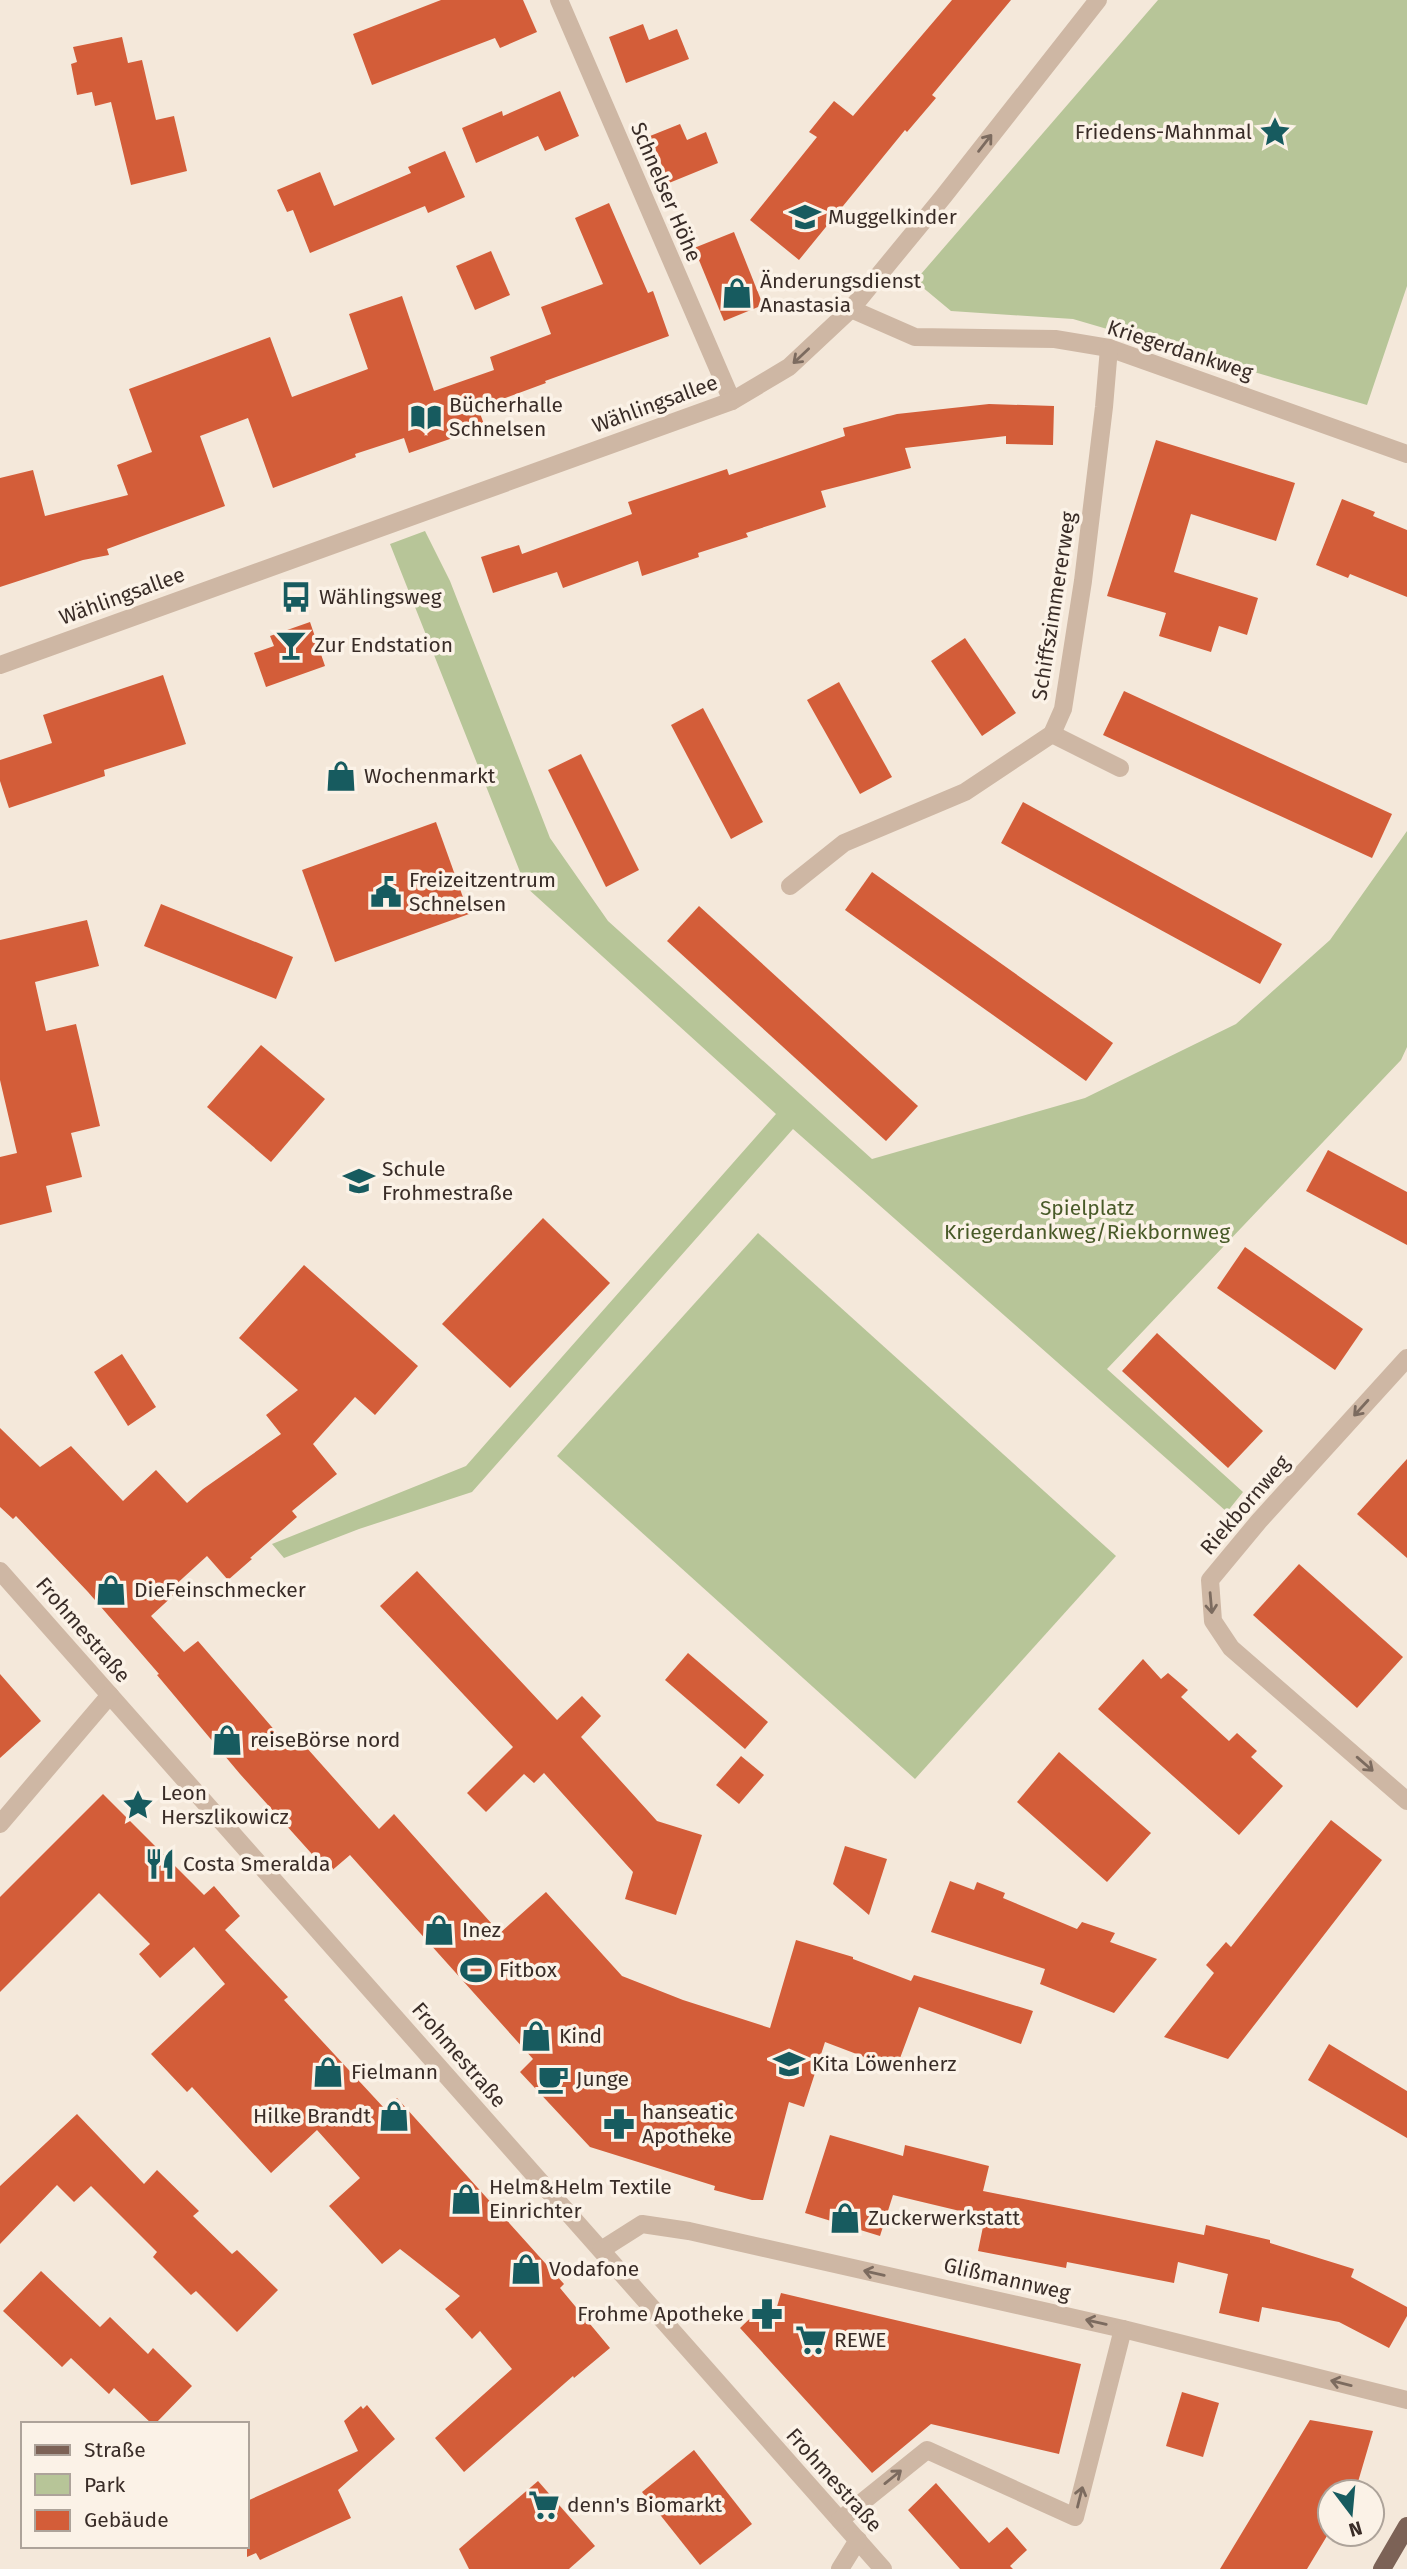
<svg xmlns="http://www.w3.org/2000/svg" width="1407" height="2569" font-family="'Fira Sans',sans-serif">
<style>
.green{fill:#b7c598}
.building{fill:#d35d39}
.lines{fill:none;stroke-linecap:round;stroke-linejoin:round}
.minor{stroke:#ceb7a4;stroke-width:18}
.major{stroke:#7c6256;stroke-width:18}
.oneway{stroke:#7c6b5f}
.labels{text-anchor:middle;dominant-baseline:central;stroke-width:7;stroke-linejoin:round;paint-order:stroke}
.poi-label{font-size:21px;fill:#392c27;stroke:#fbf2e7;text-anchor:start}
.street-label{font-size:21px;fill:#392c27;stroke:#fbf2e7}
.park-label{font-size:21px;fill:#485a28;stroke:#fbf2e7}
</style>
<rect width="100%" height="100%" fill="#f4e8da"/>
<g class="green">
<polygon points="1158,0 1407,0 1407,286 1367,405 1073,319 951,311 915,281"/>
<polygon points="425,531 450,581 550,838 608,921 872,1159 1085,1098 1236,1024 1330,940 1407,831 1407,1047 1401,1060 1107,1369 1243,1492 1227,1512 793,1129 472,1492 359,1529 284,1558 272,1544 466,1466 776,1114 526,887 390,544"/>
<polygon points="758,1233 1116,1556 915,1779 557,1456"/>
</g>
<g class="building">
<polygon points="441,0 523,0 537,32 500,48 495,38 372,85 353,34"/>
<polygon points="952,0 1011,0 932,95 936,98 907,132 905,130 799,260 750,220 817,137 809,132 834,101 853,116"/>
<polygon points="643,24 649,40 677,29 689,59 626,83 609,37"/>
<polygon points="122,37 128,63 142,60 156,120 174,116 187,171 131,185 111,102 95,106 92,92 77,95 71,64 77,62 73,47"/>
<polygon points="560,91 579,136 545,151 538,136 476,163 462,128 502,111 503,116"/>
<polygon points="680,124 687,140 706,132 718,163 669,183 650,136"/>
<polygon points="445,151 465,197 428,213 425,206 310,253 293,210 287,212 277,190 320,172 334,206 411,173 408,167"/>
<polygon points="609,203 648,293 653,291 669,336 545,381 546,383 478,408 485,427 409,453 404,438 355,454 356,457 273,488 248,418 200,436 225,506 107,549 109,555 83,560 0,587 0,478 33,470 45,516 128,495 117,465 152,452 129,389 270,337 292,397 368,369 349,314 402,296 434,391 494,370 490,357 551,334 541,307 603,284 575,218"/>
<polygon points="734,232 763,305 724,321 694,248"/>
<polygon points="491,251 510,295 475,310 456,266"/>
<polygon points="989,404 1054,406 1053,445 1006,444 1006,436 905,448 911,468 821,491 826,507 746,533 748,537 698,553 699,557 642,576 638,561 563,588 557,572 493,593 481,557 519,545 522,554 632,514 628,502 727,469 729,475 845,436 843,428 897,414"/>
<polygon points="1156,440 1295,483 1276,541 1191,514 1174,572 1258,598 1247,635 1219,626 1211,652 1159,636 1166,613 1107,596"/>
<polygon points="1342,499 1375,512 1373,516 1407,530 1407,597 1350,574 1348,578 1316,565"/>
<polygon points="310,622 325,666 266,687 254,653 274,646 270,636"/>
<polygon points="965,638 1016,713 982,736 931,661"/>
<polygon points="163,675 186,744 104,770 105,776 9,808 0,781 0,760 52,743 43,715"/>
<polygon points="839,682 892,777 860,794 807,700"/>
<polygon points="1124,691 1392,814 1372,858 1103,735"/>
<polygon points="703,708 763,822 731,839 671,725"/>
<polygon points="581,754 639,870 606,887 548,770"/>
<polygon points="1023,802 1282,944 1260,984 1001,843"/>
<polygon points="436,822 469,914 335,962 302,870"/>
<polygon points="872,872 1113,1043 1086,1081 845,910"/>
<polygon points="161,904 293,957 276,999 144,946"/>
<polygon points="699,906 918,1106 886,1141 667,941"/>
<polygon points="87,920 99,966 35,982 46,1031 76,1024 100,1126 71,1133 82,1177 46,1186 52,1212 0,1225 0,1157 17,1153 0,1080 0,940"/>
<polygon points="261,1045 325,1099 271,1162 207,1107"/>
<polygon points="1328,1150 1407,1192 1407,1245 1306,1191"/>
<polygon points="543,1218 610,1283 510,1388 442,1324"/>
<polygon points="1245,1247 1363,1329 1335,1370 1217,1288"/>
<polygon points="304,1265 418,1366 375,1415 355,1397 313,1444 337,1474 292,1511 297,1517 250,1558 252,1559 228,1580 207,1556 172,1588 176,1593 151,1616 184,1652 198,1641 289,1747 298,1738 379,1829 394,1814 500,1933 546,1892 622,1976 683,2000 770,2028 796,1940 853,1957 853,1959 911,1981 914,1975 1033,2011 1021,2044 919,2007 896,2069 825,2042 804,2107 789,2102 763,2200 752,2200 714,2190 715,2186 590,2147 520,2072 533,2059 350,1855 329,1873 240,1774 157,1675 159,1674 88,1592 16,1516 13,1519 0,1507 0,1428 40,1467 71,1446 123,1501 156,1470 187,1503 203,1489 281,1434 266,1415 298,1390 239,1338"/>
<polygon points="1157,1333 1263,1431 1228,1468 1122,1371"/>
<polygon points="122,1354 156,1407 128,1426 94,1372"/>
<polygon points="1407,1459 1407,1558 1357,1514"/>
<polygon points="1299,1564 1403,1657 1357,1708 1253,1615"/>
<polygon points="417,1571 557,1720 582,1696 601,1716 581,1737 657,1821 702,1835 676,1915 625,1899 633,1872 544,1773 534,1783 524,1774 486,1812 467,1793 513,1747 380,1606"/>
<polygon points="688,1653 768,1722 745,1749 665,1680"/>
<polygon points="1143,1659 1161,1679 1168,1673 1188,1690 1181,1697 1229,1741 1237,1733 1257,1751 1251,1757 1283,1786 1239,1835 1098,1709"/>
<polygon points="0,1674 41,1721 0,1758"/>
<polygon points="1059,1752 1151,1833 1107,1882 1017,1802"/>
<polygon points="741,1756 764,1775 739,1804 716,1785"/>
<polygon points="103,1794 204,1895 214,1886 240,1916 225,1930 288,1997 284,2000 385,2109 397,2098 564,2284 560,2288 610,2348 574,2378 573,2376 464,2472 435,2438 512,2369 480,2331 472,2339 445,2309 460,2296 400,2249 382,2264 329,2206 360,2178 317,2130 271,2173 192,2087 187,2092 151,2054 225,1984 194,1947 160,1978 139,1954 150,1944 99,1893 0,1992 0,1897"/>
<polygon points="1331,1820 1382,1860 1228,2059 1164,2037 1214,1973 1206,1965 1226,1942 1231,1947"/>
<polygon points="845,1846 887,1859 869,1915 833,1884"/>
<polygon points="950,1881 974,1890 977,1882 1005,1893 1003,1898 1077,1929 1082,1922 1115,1933 1110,1942 1157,1959 1114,2013 1040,1984 1045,1969 931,1932"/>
<polygon points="1329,2044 1407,2091 1407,2138 1308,2080"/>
<polygon points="77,2114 144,2184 157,2170 199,2211 193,2216 232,2254 237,2250 278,2290 237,2332 196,2291 191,2295 153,2257 157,2252 91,2186 74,2202 57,2185 0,2244 0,2186"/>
<polygon points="830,2135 903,2156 905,2145 989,2166 983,2191 1204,2235 1206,2225 1270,2240 1270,2243 1354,2269 1351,2277 1407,2307 1407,2316 1389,2348 1339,2322 1262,2307 1259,2322 1219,2313 1228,2274 1178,2262 1174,2283 1067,2262 1066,2268 978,2251 985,2217 893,2195 880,2236 805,2213"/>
<polygon points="41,2271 100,2327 110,2317 148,2354 153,2348 192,2386 155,2424 152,2424 114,2388 109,2394 71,2358 62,2367 3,2311"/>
<polygon points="781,2293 1081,2364 1059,2454 931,2424 872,2473 740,2328 763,2306 776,2310"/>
<polygon points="1182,2392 1219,2403 1203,2457 1166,2446"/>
<polygon points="367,2405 395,2439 338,2490 351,2518 260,2560 256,2553 247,2557 247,2501 358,2451 344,2421 361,2406 363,2409"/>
<polygon points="1310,2420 1373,2431 1355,2492 1330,2492 1330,2531 1307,2569 1220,2569"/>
<polygon points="694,2450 752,2524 700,2565 642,2492"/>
<polygon points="538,2481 595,2546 569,2569 469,2569 459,2549"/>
<polygon points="936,2483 989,2543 1007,2527 1027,2550 1010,2566 1013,2569 960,2569 908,2510"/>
</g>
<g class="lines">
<g class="minor">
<polyline points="559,0 732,401"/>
<polyline points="851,309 915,337 1055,339 1109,348 1407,454"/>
<polyline points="0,665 732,401 789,367 851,309 943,197 1098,0"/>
<polyline points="1052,734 1120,768"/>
<polyline points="790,886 844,843 965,792 1052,734 1063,709 1083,581 1104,407 1109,348"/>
<polyline points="1407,1358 1259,1521 1210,1580 1213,1621 1231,1648 1407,1801"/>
<polyline points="0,1571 883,2569"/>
<polyline points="0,1824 110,1695"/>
<polyline points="601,2250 642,2224 689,2231 1123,2329 1407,2400"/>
<polyline points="840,2520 927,2450 1075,2517 1123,2329"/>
<polyline points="840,2569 858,2540"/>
</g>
<polyline class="major" points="1382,2569 1407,2526"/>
</g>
<defs><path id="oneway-shaft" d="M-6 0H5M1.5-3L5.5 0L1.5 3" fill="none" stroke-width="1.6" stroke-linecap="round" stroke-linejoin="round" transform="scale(1.75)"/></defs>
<g class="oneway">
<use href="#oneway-shaft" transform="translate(985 143) rotate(-52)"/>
<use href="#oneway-shaft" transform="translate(801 356) rotate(137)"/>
<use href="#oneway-shaft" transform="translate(1361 1408) rotate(132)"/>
<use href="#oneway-shaft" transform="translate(1211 1603) rotate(85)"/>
<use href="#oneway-shaft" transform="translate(1365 1764) rotate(41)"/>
<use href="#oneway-shaft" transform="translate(874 2273) rotate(-167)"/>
<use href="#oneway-shaft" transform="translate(1096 2322) rotate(-167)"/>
<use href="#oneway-shaft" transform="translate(1341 2383) rotate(-166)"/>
<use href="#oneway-shaft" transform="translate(893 2477) rotate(-39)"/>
<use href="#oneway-shaft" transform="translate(1080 2497) rotate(-76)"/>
</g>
<defs>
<symbol id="sight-bare" viewBox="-9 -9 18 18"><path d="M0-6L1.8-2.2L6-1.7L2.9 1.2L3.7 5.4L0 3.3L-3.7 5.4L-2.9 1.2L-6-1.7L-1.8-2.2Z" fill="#175b5f" stroke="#fbf2e7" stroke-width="2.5" paint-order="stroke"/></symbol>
<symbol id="school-bare" viewBox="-9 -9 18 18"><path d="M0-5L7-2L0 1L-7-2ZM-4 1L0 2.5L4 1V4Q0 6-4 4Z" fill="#175b5f" stroke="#fbf2e7" stroke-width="2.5" paint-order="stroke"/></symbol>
<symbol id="shop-bare" viewBox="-9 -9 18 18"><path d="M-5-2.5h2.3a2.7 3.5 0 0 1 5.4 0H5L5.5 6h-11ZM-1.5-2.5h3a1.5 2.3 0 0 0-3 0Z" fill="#175b5f" stroke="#fbf2e7" stroke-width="2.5" paint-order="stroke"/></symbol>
<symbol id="library-bare" viewBox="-9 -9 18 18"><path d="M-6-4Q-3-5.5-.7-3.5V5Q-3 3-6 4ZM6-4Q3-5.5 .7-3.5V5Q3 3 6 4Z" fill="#175b5f" stroke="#fbf2e7" stroke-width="2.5" paint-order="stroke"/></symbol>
<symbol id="bus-bare" viewBox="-9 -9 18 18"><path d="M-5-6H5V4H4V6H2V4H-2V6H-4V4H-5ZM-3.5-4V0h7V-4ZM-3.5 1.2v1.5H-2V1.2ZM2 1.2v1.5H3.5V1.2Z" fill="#175b5f" stroke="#fbf2e7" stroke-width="2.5" paint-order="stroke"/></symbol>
<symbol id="bar-bare" viewBox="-9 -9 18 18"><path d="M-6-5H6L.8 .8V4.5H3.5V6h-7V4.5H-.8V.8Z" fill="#175b5f" stroke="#fbf2e7" stroke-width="2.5" paint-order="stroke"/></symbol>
<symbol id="civic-bare" viewBox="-9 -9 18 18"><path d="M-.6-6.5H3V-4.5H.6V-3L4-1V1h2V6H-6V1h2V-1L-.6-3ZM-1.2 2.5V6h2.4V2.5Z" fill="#175b5f" stroke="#fbf2e7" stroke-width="2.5" paint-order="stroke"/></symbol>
<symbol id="restaurant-bare" viewBox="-9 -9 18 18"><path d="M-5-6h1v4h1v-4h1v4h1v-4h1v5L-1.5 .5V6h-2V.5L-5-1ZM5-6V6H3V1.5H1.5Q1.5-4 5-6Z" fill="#175b5f" stroke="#fbf2e7" stroke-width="2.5" paint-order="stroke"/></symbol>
<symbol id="stadium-bare" viewBox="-9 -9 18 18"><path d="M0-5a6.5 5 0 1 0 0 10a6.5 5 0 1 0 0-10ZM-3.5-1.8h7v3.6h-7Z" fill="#175b5f" stroke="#fbf2e7" stroke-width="2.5" paint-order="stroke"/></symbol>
<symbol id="cafe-bare" viewBox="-9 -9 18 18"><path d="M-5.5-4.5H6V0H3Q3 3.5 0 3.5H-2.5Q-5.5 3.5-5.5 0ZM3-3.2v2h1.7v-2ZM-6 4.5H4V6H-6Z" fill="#175b5f" stroke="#fbf2e7" stroke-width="2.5" paint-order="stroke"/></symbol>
<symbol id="pharmacy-bare" viewBox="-9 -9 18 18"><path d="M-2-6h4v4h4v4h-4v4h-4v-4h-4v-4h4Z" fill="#175b5f" stroke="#fbf2e7" stroke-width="2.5" paint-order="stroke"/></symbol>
<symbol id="supermarket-bare" viewBox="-9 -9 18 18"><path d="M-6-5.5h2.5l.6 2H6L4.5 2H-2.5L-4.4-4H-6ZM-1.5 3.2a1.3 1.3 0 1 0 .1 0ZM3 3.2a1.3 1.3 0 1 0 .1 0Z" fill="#175b5f" stroke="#fbf2e7" stroke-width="2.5" paint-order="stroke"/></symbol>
</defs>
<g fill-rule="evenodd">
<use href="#sight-bare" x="1253" y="110" width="44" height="44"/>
<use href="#school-bare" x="783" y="195" width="44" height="44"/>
<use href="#shop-bare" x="715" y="271" width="44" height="44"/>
<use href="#library-bare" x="404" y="395" width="44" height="44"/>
<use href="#bus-bare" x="274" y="575" width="44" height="44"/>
<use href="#bar-bare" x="269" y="623" width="44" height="44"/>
<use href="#shop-bare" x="319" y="754" width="44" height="44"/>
<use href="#civic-bare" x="364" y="870" width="44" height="44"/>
<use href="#school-bare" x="337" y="1159" width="44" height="44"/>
<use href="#shop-bare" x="89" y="1568" width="44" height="44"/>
<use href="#shop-bare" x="205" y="1718" width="44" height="44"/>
<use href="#sight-bare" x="116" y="1783" width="44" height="44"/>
<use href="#restaurant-bare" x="138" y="1842" width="44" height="44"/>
<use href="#shop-bare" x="417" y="1908" width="44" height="44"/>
<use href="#stadium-bare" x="454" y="1948" width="44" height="44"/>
<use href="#shop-bare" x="514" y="2014" width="44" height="44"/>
<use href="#school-bare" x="767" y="2042" width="44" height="44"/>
<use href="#shop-bare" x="306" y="2050" width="44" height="44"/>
<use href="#cafe-bare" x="531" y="2057" width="44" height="44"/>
<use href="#shop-bare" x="372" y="2094" width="44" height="44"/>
<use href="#pharmacy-bare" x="597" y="2102" width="44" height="44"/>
<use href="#shop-bare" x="444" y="2177" width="44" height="44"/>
<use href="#shop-bare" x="823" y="2196" width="44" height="44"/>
<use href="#shop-bare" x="504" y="2247" width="44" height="44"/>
<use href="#pharmacy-bare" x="745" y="2292" width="44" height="44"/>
<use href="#supermarket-bare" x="789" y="2318" width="44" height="44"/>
<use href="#supermarket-bare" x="522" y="2483" width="44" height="44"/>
</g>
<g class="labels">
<g class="poi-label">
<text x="1252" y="132" text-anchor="end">Friedens-Mahnmal</text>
<text x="828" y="217">Muggelkinder</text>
<text x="760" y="281">Änderungsdienst<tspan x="760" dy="24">Anastasia</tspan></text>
<text x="449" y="405">Bücherhalle<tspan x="449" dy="24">Schnelsen</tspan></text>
<text x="319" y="597">Wählingsweg</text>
<text x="314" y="645">Zur Endstation</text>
<text x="364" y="776">Wochenmarkt</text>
<text x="409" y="880">Freizeitzentrum<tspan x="409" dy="24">Schnelsen</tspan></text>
<text x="382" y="1169">Schule<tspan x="382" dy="24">Frohmestraße</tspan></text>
<text x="134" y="1590">DieFeinschmecker</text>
<text x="250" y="1740">reiseBörse nord</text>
<text x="161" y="1793">Leon<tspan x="161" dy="24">Herszlikowicz</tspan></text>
<text x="183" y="1864">Costa Smeralda</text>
<text x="462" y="1930">Inez</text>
<text x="499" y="1970">Fitbox</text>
<text x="559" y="2036">Kind</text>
<text x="812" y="2064">Kita Löwenherz</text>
<text x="351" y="2072">Fielmann</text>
<text x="576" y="2079">Junge</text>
<text x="642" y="2112">hanseatic<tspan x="642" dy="24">Apotheke</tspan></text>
<text x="371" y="2116" text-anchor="end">Hilke Brandt</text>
<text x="489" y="2187">Helm&amp;Helm Textile<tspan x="489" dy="24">Einrichter</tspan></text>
<text x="868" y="2218">Zuckerwerkstatt</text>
<text x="549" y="2269">Vodafone</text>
<text x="744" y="2314" text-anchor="end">Frohme Apotheke</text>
<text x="834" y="2340">REWE</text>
<text x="567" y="2505">denn's Biomarkt</text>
</g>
<g class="street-label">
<text transform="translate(666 192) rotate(67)">Schnelser Höhe</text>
<text transform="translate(1180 350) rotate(18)">Kriegerdankweg</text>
<text transform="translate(655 404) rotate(-20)">Wählingsallee</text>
<text transform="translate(122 596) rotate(-20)">Wählingsallee</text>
<text transform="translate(1054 606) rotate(-81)">Schiffszimmererweg</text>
<text transform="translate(1245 1505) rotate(-49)">Riekbornweg</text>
<text transform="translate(83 1630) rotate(49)">Frohmestraße</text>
<text transform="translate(459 2055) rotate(49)">Frohmestraße</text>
<text transform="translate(1007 2279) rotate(13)">Glißmannweg</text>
<text transform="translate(834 2480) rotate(48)">Frohmestraße</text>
</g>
<g class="park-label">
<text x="1087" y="1208">Spielplatz<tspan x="1087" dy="24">Kriegerdankweg/Riekbornweg</tspan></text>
</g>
</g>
<rect x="21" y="2422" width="228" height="126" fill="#fbf2e7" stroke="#ada39a" stroke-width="2"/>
<rect x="35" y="2445" width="35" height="10" fill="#7c6256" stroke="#ada39a" stroke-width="2"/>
<text x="84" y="2457" font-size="21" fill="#392c27">Straße</text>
<rect x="35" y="2474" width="35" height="21" fill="#b7c598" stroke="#ada39a" stroke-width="2"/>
<text x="84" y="2492" font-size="21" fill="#392c27">Park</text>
<rect x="35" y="2510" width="35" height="21" fill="#d35d39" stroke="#ada39a" stroke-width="2"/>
<text x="84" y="2527" font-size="21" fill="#392c27">Gebäude</text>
<g transform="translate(1351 2513) rotate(164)"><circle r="33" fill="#fbf2e7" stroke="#ada39a" stroke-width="2"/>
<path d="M0-5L12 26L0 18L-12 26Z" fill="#175b5f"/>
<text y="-10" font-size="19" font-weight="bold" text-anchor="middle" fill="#392c27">N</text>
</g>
</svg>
